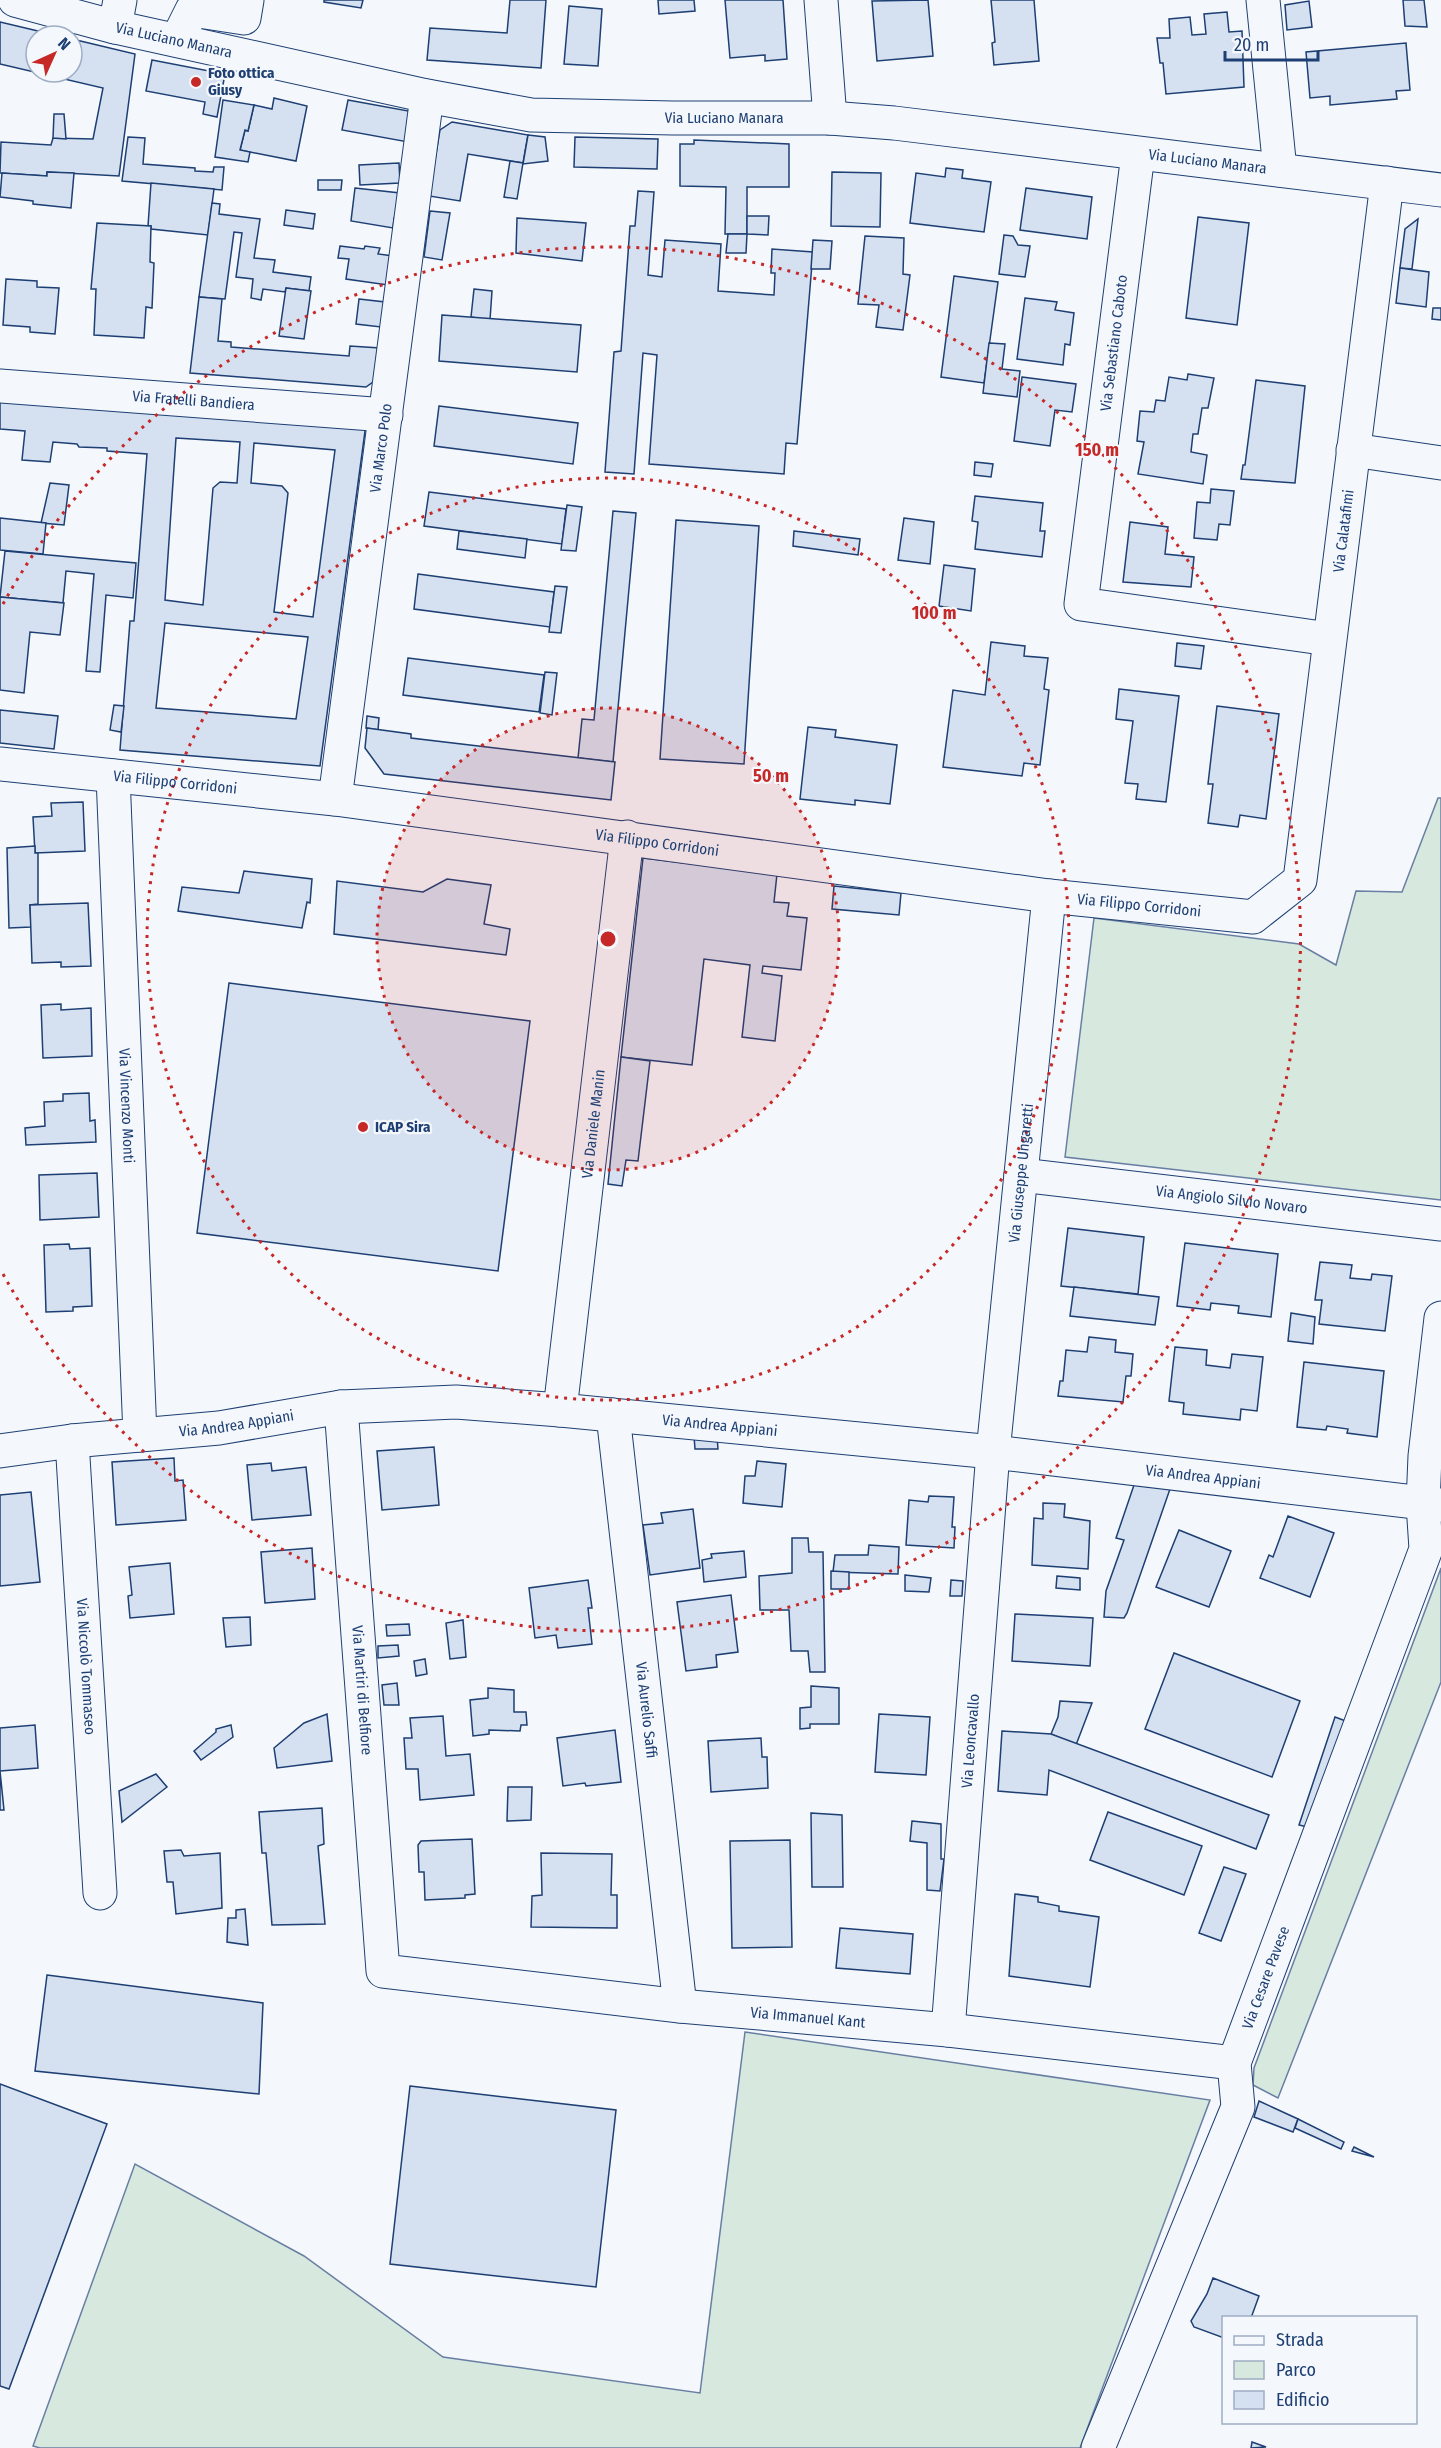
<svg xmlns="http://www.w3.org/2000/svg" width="1441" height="2448" font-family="'Fira Sans Condensed',sans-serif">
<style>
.green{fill:#d7e8df;stroke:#687fa3;stroke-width:1.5}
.building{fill:#d5e0f0;stroke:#1d3f73;stroke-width:1.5;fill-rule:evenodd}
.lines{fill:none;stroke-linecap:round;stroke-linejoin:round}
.minor-casing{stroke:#1d3f73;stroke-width:35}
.major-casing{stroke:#1d3f73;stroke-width:35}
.minor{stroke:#f4f7fb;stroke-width:33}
.major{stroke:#f4f7fb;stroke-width:33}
.ring{fill:none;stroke:#c62828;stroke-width:3;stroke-dasharray:3 6}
.poi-dot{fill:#c62828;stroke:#f4f7fb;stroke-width:2}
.labels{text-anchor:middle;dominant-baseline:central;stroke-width:4.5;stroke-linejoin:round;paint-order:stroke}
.street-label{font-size:15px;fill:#1d3f73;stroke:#f4f7fb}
.poi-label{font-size:15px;font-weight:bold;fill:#1d3f73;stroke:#f4f7fb;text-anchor:start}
.centre{fill:#c62828;stroke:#f4f7fb;stroke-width:3}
.ring-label{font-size:18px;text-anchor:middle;font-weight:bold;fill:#c62828;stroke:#f4f7fb;stroke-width:4.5;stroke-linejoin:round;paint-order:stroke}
</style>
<rect width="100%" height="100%" fill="#f4f7fb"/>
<g class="green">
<polygon points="1438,798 1441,798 1441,1200 1065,1157 1094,918 1299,944 1336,965 1356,891 1402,892"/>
<polygon points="1441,1568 1441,1682 1278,2098 1253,2085 1254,2068"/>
<polygon points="745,2032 1210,2100 1080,2448 40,2448 33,2446 135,2164 304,2256 443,2357 700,2393"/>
</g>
<g class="building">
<polygon points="324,0 363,0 361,8 324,2"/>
<polygon points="510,0 546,0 541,68 427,60 430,28 507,33"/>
<polygon points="658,0 694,0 695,11 659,14"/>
<polygon points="725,0 783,0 787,59 765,61 765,55 730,58"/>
<polygon points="928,0 933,56 877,61 872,1"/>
<polygon points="991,0 1034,0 1039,61 994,65 992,43 995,42"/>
<polygon points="1403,0 1424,0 1427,27 1405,26"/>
<polygon points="1309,1 1312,27 1287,30 1285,5"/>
<polygon points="569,6 602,9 598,66 564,64"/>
<polygon points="1227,12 1229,32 1242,31 1244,87 1166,94 1163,63 1160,63 1157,38 1170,38 1169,19 1190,17 1192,35 1206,34 1204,14"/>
<polygon points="0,22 59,36 36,36 36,72 72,72 72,39 135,54 119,176 47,172 47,176 0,173 1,142 51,145 53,138 93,139 103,88 0,64"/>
<polygon points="1406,43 1410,90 1396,91 1397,99 1330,105 1330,96 1310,98 1306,52"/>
<polygon points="152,60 225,74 217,117 203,114 205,102 146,91"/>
<polygon points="274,98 307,106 296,161 240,150 245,130 248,131 254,105 272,109"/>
<polygon points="223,100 254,105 248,131 245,130 240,150 250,152 248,162 215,157"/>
<polygon points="348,100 414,112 408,142 342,130"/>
<polygon points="54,114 64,114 66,139 53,138"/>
<polygon points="452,122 528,135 523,163 468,154 460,201 429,196 440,130"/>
<polygon points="528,135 545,137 548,161 523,164"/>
<polygon points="128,137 145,138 143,164 195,168 195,171 213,172 214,167 224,167 222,190 122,181"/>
<polygon points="575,137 658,139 657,169 574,167"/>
<polygon points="694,140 789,144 789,187 747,187 747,234 725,234 726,187 680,186 680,144 694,144"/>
<polygon points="510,161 523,163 517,199 504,197"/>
<polygon points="399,163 400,183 360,185 359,165"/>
<polygon points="946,168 963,170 962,178 991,182 984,232 910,223 916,173 945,177"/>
<polygon points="47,172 74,173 71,208 33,204 33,201 0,197 2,173 47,176"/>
<polygon points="832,172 881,173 880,227 831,226"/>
<polygon points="318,180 342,180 341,190 318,190"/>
<polygon points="151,183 214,189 208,235 151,229 151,226 148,226"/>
<polygon points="355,188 400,193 398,219 394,218 393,228 351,221"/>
<polygon points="1026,188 1092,197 1087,239 1020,230"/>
<polygon points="638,191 654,192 648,275 662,277 665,240 721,244 718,291 774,295 775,273 771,273 772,249 813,252 797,444 786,443 784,474 649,464 657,355 643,353 634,474 605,472 614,352 621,351 630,226 635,226"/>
<polygon points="212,203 220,204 219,214 260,219 254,258 275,260 273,272 311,277 309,291 286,288 285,292 263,289 261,300 251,298 253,279 236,277 242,233 234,232 225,299 199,297"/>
<polygon points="286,210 315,214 313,229 284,225"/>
<polygon points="430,211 450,213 442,260 424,257"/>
<polygon points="747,216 769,216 768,235 747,234"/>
<polygon points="1198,217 1249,223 1237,325 1186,318"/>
<polygon points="517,218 586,223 582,261 516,253"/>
<polygon points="1418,219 1412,269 1400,268 1405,229"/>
<polygon points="97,223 151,226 150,262 154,263 152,308 146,307 144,338 94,335 96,289 91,289"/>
<polygon points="728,234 747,234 746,253 726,253"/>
<polygon points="1004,235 1013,236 1018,245 1030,246 1025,277 999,274"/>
<polygon points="865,236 904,238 903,274 910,275 903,330 876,327 879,305 858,304"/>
<polygon points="813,240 832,241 830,269 811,269"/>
<polygon points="340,246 364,249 365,246 380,248 378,254 393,256 388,285 346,279 349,259 338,258"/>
<polygon points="1400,268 1429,272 1426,307 1396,303"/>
<polygon points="954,276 998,282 984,383 941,377"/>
<polygon points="6,279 37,281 37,287 59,288 55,334 30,332 30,327 3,325"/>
<polygon points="286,288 311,291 304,339 279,336"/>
<polygon points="474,289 492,291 490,320 471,317"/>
<polygon points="199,297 222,299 218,341 231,342 231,347 349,356 350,346 380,348 377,379 366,387 190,373"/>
<polygon points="1025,298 1057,302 1055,310 1074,313 1070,345 1065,344 1063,365 1017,359"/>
<polygon points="359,299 385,302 381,327 356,324"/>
<polygon points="1433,308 1441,308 1441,320 1432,319"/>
<polygon points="442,315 581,325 577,372 439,361"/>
<polygon points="989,343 1005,344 1002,369 1020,371 1017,397 983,393"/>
<polygon points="1188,374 1214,378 1208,408 1202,408 1198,434 1193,434 1191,452 1207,455 1203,484 1138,474 1144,442 1137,441 1140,411 1154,412 1156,400 1165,401 1169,377 1187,380"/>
<polygon points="1022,377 1076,384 1072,412 1055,410 1050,446 1014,441"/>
<polygon points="1256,380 1305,386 1295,483 1241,479 1243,465 1245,465"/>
<path d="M 0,396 L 359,424 L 365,431 L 320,766 L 120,750 L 130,621 L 134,621 L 147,454 L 107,451 L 107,448 L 79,447 L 77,444 L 53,442 L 50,462 L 22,460 L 25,431 L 0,429 ZM 176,438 L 240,442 L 237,483 L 220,482 L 213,488 L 203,605 L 165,600 ZM 254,443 L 335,450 L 313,617 L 274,612 L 288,493 L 282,486 L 251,483 ZM 165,623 L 308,637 L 296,719 L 156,708 Z"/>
<polygon points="439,406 578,423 573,464 434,446"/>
<polygon points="975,462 993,464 991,477 974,475"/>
<polygon points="50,483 69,485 64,525 41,523"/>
<polygon points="1211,489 1234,491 1230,525 1219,524 1217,540 1194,538 1197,502 1210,503"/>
<polygon points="429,492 566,509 562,544 424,526"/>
<polygon points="975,496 1043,503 1040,531 1045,531 1042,557 975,549 978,522 972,521"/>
<polygon points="567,505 582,507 576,551 561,550"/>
<polygon points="613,511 636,513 613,762 578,758 582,719 594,720"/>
<polygon points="0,518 46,523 43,554 0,550"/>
<polygon points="904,518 934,522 930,564 898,560"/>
<polygon points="676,520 759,526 744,764 660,759"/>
<polygon points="1130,522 1168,527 1165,554 1194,557 1191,587 1123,582"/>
<polygon points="459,531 527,539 525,558 457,549"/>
<polygon points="794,531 860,539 858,555 793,546"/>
<polygon points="5,551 136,563 133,598 106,595 100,672 86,671 94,574 66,571 63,603 0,597"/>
<polygon points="944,565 975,569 971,611 939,606"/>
<polygon points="418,574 554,592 550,627 414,609"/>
<polygon points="555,586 567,587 561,633 549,632"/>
<polygon points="0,597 64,603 60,635 30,632 24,693 0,690"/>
<polygon points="991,642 1025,646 1024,656 1048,658 1044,689 1049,690 1040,765 1024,763 1022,776 943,767 953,690 985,695"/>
<polygon points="1177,643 1204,646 1201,669 1175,666"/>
<polygon points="408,658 544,675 539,712 403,695"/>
<polygon points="545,672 557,673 552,715 540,713"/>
<polygon points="1119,689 1179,696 1166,802 1136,799 1138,784 1125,783 1133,721 1116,719"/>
<polygon points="114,705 124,706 121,732 110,730"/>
<polygon points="1217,706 1279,714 1266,819 1240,815 1238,827 1208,823 1213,784 1208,784"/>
<polygon points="0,710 58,716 54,749 0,743"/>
<polygon points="367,716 379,718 378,730 366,728"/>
<polygon points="808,727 836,730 835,737 897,745 890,804 855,800 855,805 800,799"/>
<polygon points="367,728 411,734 411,738 615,762 611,800 384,774 365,748"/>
<polygon points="83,802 85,851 35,853 33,817 52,816 51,803"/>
<polygon points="35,846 35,853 38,853 38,904 30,905 31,927 9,928 7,848"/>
<polygon points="643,858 777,874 774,902 789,903 787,916 807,918 801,970 763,966 762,973 782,976 775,1041 742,1037 750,965 704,959 692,1065 621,1057"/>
<polygon points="244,871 312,879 310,903 307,902 302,928 178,911 182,887 239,893"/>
<polygon points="447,879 491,885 484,924 510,929 506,955 334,934 337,881 423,892"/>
<polygon points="834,886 901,893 899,915 832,909"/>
<polygon points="88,903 91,966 61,967 61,962 32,963 30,905"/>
<polygon points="229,983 530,1021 498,1271 197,1233"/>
<polygon points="61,1004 61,1010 91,1008 92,1056 43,1058 41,1005"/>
<polygon points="621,1057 650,1061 638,1161 626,1160 622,1186 608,1184"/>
<polygon points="89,1093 90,1121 95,1120 96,1142 26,1145 25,1128 45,1126 44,1102 63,1101 63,1094"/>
<polygon points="97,1173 99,1217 40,1220 39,1175"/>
<polygon points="1068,1228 1144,1237 1138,1294 1061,1286"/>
<polygon points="1185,1243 1278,1254 1271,1317 1238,1313 1239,1306 1211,1303 1210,1310 1177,1306"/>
<polygon points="69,1244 70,1249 90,1248 92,1306 73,1307 73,1311 46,1312 44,1245"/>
<polygon points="1320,1262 1352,1265 1350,1278 1371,1280 1372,1274 1392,1276 1385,1331 1319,1324 1322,1300 1315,1300"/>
<polygon points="1074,1287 1159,1297 1155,1325 1070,1316"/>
<polygon points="1291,1313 1315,1317 1313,1344 1288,1341"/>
<polygon points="1089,1337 1116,1340 1115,1352 1133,1354 1131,1376 1126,1376 1123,1402 1058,1396 1060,1381 1063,1381 1066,1350 1087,1352"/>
<polygon points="1175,1347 1207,1350 1206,1365 1230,1368 1232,1354 1263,1357 1257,1411 1241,1409 1240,1420 1183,1414 1184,1403 1169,1401"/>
<polygon points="1304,1362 1384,1371 1377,1437 1347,1433 1348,1429 1327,1426 1326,1430 1297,1427"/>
<polygon points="694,1436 717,1437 718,1449 695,1449"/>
<polygon points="434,1447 439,1505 382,1510 377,1451"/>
<polygon points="174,1458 175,1481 183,1480 186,1520 116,1525 112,1462"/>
<polygon points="757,1461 786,1464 782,1507 743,1503 745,1476 755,1476"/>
<polygon points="271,1463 272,1471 306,1467 311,1515 252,1520 247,1465"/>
<polygon points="1134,1485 1170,1489 1127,1613 1124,1618 1104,1617 1106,1591 1124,1540 1116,1538"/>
<polygon points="31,1492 40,1582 0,1586 0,1495"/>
<polygon points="929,1496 954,1497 952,1527 955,1527 954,1548 906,1545 909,1500 928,1502"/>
<polygon points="1043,1503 1065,1504 1064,1517 1090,1521 1088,1569 1032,1565 1034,1518 1043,1519"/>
<polygon points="693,1509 700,1568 650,1575 643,1525 663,1523 661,1513"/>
<polygon points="1288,1516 1334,1533 1310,1597 1260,1578 1269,1555 1273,1557"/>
<polygon points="1179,1530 1231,1551 1209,1607 1156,1587"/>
<polygon points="792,1538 808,1538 809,1552 823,1552 825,1672 810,1672 808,1651 791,1651 789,1610 760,1610 759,1576 792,1573"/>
<polygon points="869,1545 899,1547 898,1574 833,1572 835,1555 868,1555"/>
<polygon points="312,1548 315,1599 265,1603 261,1552"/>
<polygon points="744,1551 746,1577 704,1582 702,1560 712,1558 711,1554"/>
<polygon points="170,1563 174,1614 130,1618 128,1596 132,1595 129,1567"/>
<polygon points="831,1571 849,1572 849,1589 831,1589"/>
<polygon points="905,1575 931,1578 929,1592 905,1591"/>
<polygon points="1057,1576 1080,1578 1080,1590 1056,1588"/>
<polygon points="588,1580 592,1608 588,1608 592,1644 558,1648 556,1635 535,1638 529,1588"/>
<polygon points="951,1580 963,1581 962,1596 950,1596"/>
<polygon points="731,1595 738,1652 716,1655 717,1667 686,1671 677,1602"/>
<polygon points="1015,1614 1093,1618 1090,1666 1012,1661"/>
<polygon points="250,1617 251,1645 226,1647 223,1618"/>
<polygon points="463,1620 466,1657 450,1659 446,1623"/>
<polygon points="409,1624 410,1635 387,1636 386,1625"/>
<polygon points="398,1645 399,1656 378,1658 378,1646"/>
<polygon points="1174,1653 1300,1701 1272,1777 1145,1729"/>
<polygon points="425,1659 427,1674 416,1676 414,1661"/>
<polygon points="397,1683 399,1705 384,1705 382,1685"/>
<polygon points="811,1686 839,1688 839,1724 810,1724 810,1728 800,1729 800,1708 811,1707"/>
<polygon points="488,1688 514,1690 514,1712 526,1712 527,1725 521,1725 520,1731 489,1730 489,1734 473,1736 470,1700 488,1698"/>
<polygon points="1060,1701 1092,1703 1076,1745 1051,1734 1058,1717"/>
<polygon points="327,1714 332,1761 277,1768 274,1748 304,1723"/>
<polygon points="879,1714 930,1717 926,1775 875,1772"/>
<polygon points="443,1716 446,1756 470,1754 474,1795 420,1800 418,1769 406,1769 404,1738 412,1738 410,1718"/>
<polygon points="1335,1717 1351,1723 1312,1828 1299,1825"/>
<polygon points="35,1725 38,1768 0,1771 4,1810 0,1810 0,1728"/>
<polygon points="231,1725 233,1737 201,1760 194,1751 216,1732 216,1729"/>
<polygon points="615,1730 621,1782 586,1786 585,1783 563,1786 557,1738"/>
<polygon points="1002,1731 1051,1734 1269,1815 1256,1849 1049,1770 1047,1795 998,1791"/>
<polygon points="761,1738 762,1757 767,1757 768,1788 711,1792 708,1741"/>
<polygon points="156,1774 167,1787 122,1822 119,1791"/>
<polygon points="508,1787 532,1787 531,1820 507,1821"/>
<polygon points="322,1808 324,1844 318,1846 325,1924 272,1925 266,1853 262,1853 259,1812"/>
<polygon points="1108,1812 1202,1846 1184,1895 1090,1860"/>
<polygon points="811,1813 842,1815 843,1887 812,1887"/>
<polygon points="912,1821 941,1824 941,1859 944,1859 940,1891 927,1890 927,1843 910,1841"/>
<polygon points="472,1839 475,1894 465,1895 465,1898 425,1900 424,1872 419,1872 418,1845 421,1841"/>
<polygon points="790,1840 792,1947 732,1948 730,1841"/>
<polygon points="181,1850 184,1856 220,1853 222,1908 176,1914 173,1882 167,1882 164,1851"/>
<polygon points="541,1853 612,1854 611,1895 617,1895 617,1928 531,1927 532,1896 542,1895"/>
<polygon points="1224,1867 1246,1874 1221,1941 1199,1933"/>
<polygon points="1015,1894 1038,1897 1038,1902 1059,1906 1059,1911 1099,1917 1090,1987 1009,1976"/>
<polygon points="245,1909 248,1945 227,1942 228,1918 236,1918 236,1910"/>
<polygon points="840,1928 913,1934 910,1974 836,1968"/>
<polygon points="47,1975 263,2003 259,2094 35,2071"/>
<polygon points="0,2084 107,2124 9,2389 0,2386"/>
<polygon points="410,2086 616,2110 596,2287 390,2264"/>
<polygon points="1259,2101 1298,2119 1293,2132 1254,2117"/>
<polygon points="1298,2119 1344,2142 1341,2149 1295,2128"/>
<polygon points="1354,2147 1374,2157 1352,2151"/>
<polygon points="1213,2278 1259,2296 1251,2318 1224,2318 1224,2338 1194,2327 1191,2321 1207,2294"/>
<polygon points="1252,2442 1266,2447 1251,2448"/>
</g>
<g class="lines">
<defs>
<g id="minor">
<polyline points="821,0 830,118"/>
<polyline points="1263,0 1280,170"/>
<polyline points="115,27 120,0"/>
<polyline points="177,40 192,10 244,18 247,0"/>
<polyline points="1138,154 1081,604 1329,639"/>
<path id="s1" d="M 0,386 L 386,415"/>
<polyline points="1353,450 1441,463"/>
<path id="s2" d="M 0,764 L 335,799 L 1049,896 L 1253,917 L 1300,880 L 1387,183"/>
<path id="s3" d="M 113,776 L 140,1435"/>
<path id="s4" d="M 335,799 L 427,96"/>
<path id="s5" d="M 1021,1175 L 1441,1224"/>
<path id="s6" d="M 341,1407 L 383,1971 L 680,2006 L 948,2030 L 1234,2063"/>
<path id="s7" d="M 560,1410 L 627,837"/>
<path id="s8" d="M 613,1415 L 680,2006"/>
<path id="s9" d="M 72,1441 L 100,1893"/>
<path id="s10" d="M 0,1451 L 72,1441 L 219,1428 L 341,1407 L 456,1402 L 560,1410 L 993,1452 L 1441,1505"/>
<path id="s11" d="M 948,2030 L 993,1452 L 1049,896"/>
<path id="s12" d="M 1098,2448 L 1238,2107 L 1234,2063 L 1426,1549 L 1423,1504 L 1425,1456 L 1441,1318"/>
</g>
<g id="major">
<path id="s13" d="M 15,0 L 115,27 L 427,96 L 531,115 L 673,118 L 830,118 L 894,123 L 1441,190"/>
</g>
</defs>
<use href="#minor" class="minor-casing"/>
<use href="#major" class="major-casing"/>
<use href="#minor" class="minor"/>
<use href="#major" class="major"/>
</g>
<circle cx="608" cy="939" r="231" fill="#c62828" fill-opacity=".12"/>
<g class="ring">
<circle cx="608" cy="939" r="231"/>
<circle cx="608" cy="939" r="461"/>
<path d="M3 604A692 692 0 1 1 3 1274"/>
</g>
<g class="poi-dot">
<circle cx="196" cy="82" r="6"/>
<circle cx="363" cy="1127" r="6"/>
</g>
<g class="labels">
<g class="street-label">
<text stroke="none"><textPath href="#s13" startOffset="164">Via Luciano Manara</textPath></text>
<text stroke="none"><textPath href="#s13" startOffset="722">Via Luciano Manara</textPath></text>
<text stroke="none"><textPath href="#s13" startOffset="1208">Via Luciano Manara</textPath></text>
<text transform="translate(1114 343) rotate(-83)">Via Sebastiano Caboto</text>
<text stroke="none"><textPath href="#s1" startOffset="194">Via Fratelli Bandiera</textPath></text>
<text stroke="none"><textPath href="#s4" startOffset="354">Via Marco Polo</textPath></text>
<text stroke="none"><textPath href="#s2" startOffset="1674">Via Calatafimi</textPath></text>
<text stroke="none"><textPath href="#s2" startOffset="176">Via Filippo Corridoni</textPath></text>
<text stroke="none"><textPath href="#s2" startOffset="662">Via Filippo Corridoni</textPath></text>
<text stroke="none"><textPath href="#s2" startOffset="1148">Via Filippo Corridoni</textPath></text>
<text stroke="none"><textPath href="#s3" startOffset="330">Via Vincenzo Monti</textPath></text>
<text stroke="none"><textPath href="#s7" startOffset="288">Via Daniele Manin</textPath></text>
<text stroke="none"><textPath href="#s11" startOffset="860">Via Giuseppe Ungaretti</textPath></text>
<text stroke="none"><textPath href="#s5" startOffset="212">Via Angiolo Silvio Novaro</textPath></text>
<text stroke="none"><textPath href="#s10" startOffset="238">Via Andrea Appiani</textPath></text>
<text stroke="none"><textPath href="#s10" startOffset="724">Via Andrea Appiani</textPath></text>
<text stroke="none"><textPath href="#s10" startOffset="1210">Via Andrea Appiani</textPath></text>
<text stroke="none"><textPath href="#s9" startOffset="226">Via Niccolò Tommaseo</textPath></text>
<text stroke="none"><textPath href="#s6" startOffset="284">Via Martiri di Belfiore</textPath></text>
<text stroke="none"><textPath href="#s8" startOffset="297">Via Aurelio Saffi</textPath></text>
<text stroke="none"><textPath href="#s11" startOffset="290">Via Leoncavallo</textPath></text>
<text stroke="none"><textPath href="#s12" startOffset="504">Via Cesare Pavese</textPath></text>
<text stroke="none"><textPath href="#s6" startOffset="993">Via Immanuel Kant</textPath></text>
</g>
<g class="poi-label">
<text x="208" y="73">Foto ottica<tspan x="208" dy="17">Giusy</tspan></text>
<text x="375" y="1127">ICAP Sira</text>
</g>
</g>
<circle cx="608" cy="939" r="9" class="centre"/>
<g class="ring-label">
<text x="1097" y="456">150 m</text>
<text x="934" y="619">100 m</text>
<text x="771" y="782">50 m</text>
</g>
<rect x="1222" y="2316" width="195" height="108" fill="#f4f7fb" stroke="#9eadc5" stroke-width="1.5"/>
<rect x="1234" y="2336" width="30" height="9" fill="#f4f7fb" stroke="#9eadc5" stroke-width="1.5"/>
<text x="1276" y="2346" font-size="18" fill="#1d3f73">Strada</text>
<rect x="1234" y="2361" width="30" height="18" fill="#d7e8df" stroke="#9eadc5" stroke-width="1.5"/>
<text x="1276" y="2376" font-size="18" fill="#1d3f73">Parco</text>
<rect x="1234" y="2391" width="30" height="18" fill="#d5e0f0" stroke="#9eadc5" stroke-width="1.5"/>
<text x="1276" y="2406" font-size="18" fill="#1d3f73">Edificio</text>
<g transform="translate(54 54) rotate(45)"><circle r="28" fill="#f4f7fb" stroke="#9eadc5" stroke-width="1.5"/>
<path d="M0-4.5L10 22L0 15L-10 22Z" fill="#c62828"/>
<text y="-9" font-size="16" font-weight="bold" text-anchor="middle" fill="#1d3f73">N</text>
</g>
<path d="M1225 51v9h93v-9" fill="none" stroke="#1d3f73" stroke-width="3"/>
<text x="1234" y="51" font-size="18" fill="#1d3f73" stroke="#f4f7fb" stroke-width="4.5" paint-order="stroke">20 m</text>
</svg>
